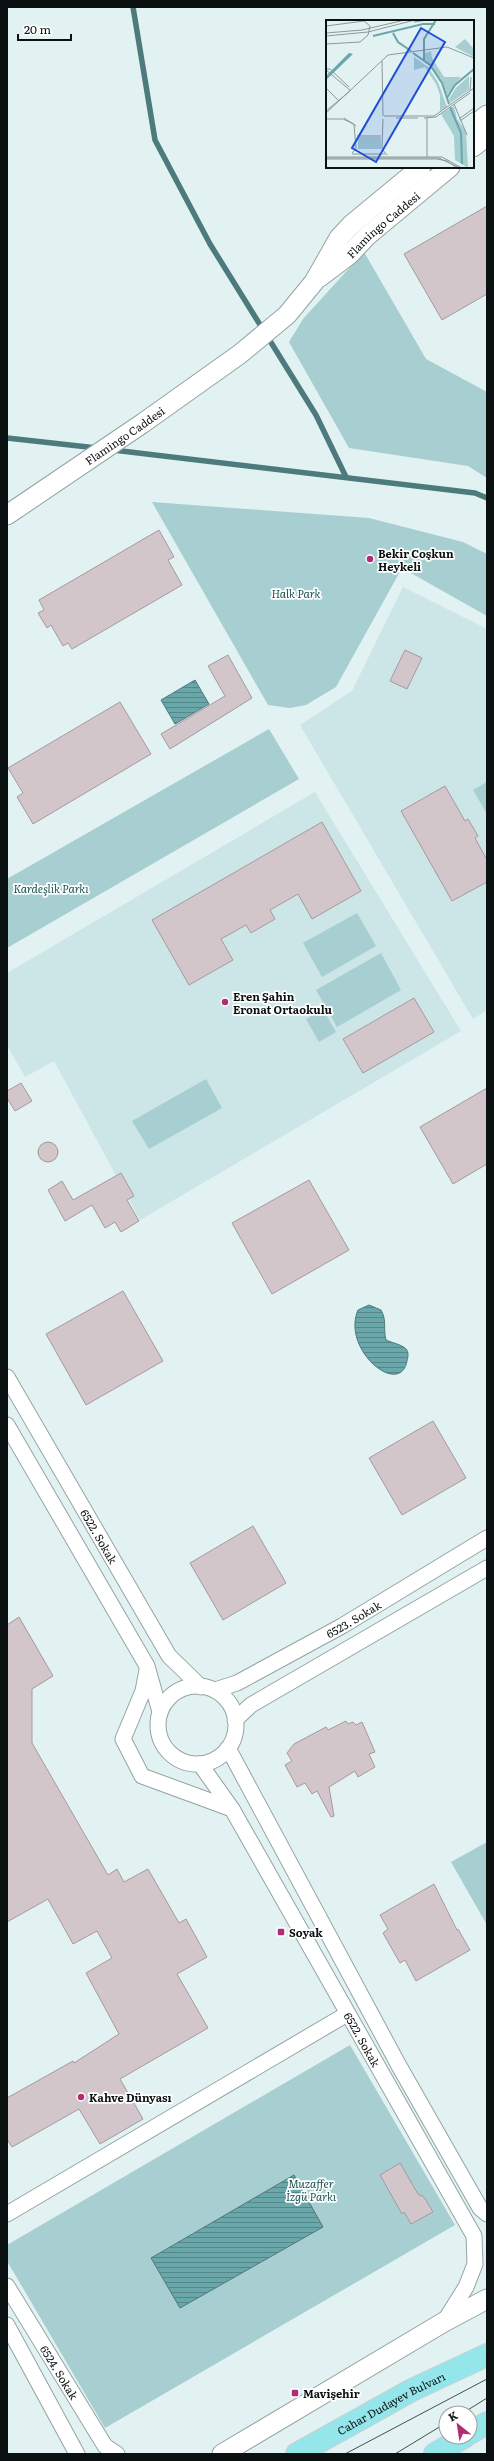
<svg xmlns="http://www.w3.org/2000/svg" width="494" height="2461" font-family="Literata,serif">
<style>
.built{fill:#cce5e6}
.green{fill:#a7ced0}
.water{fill:url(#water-rules);stroke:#4d7a7c}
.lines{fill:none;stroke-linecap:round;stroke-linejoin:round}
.stream{stroke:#4d7a7c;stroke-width:5.5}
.building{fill:#d3c6cb;stroke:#a6999e}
.minor-casing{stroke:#94a3a3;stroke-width:17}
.tertiary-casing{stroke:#94a3a3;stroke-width:21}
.primary-casing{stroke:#cecfcf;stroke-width:24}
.minor{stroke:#fff;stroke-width:15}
.tertiary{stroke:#fff;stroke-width:19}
.primary{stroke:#95e6ea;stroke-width:22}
.tram{stroke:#474f4f;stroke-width:1}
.poi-dot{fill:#b12d73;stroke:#fff;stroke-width:1.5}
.labels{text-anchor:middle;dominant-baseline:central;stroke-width:3.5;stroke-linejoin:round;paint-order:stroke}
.street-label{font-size:11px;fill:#0b1010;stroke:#fff}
.poi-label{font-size:11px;font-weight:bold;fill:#0b1010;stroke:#fff;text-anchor:start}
.park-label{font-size:11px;font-style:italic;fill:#1a5153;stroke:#fff}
.inset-river{fill:none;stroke:#69a7aa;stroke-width:2}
.inset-road{fill:none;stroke:#8c9898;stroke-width:1}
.view{fill:#1d4ed8;fill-opacity:0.15;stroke:#1d4ed8;stroke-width:2}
.inset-edge{fill:none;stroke:#0b1010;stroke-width:2}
</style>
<defs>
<pattern id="water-rules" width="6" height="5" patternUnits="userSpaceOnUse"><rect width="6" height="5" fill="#69a7aa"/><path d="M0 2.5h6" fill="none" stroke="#558789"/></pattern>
</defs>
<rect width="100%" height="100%" fill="#e2f2f2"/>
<g class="built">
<polygon points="403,587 487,629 487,1010 473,1019 300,725 352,691"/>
<polygon points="315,792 461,1031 140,1220 54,1061 25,1077 7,1045 7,973"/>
</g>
<g class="green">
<polygon points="364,252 426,359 487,392 487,478 468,466 349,448 289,342 303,319"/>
<polygon points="152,502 369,518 463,542 487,554 487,616 402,568 336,687 306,705 290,708 268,705"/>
<polygon points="269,729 299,779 7,948 7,879"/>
<polygon points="487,782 487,814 473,790"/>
<polygon points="357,913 376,946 322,977 303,943"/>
<polygon points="381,953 401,990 337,1027 316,990"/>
<polygon points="323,1009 336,1032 319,1042 306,1019"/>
<polygon points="206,1079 222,1108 149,1149 132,1121"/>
<polygon points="487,1842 487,1925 451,1862"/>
<polygon points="350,2045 455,2225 105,2428 7,2261 7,2245"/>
</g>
<g class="water">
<polygon points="195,680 209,704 175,724 161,700"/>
<path d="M 369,1305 L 381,1310 C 387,1320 383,1329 386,1340 C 392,1343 401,1344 406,1349 C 409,1352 408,1357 407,1361 C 400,1398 341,1350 358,1310 Z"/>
<polygon points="294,2175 323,2227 180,2308 151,2258"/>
</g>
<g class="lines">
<g class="stream">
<polyline points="133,7 155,140 210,244 316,415 346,477"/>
<polyline points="7,438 97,448"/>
<polyline points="113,450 475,493 487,498"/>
</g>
</g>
<g class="building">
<polygon points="487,206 487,294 442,320 404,254"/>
<polygon points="159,530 174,557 168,560 182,585 72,649 68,643 63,646 51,625 47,628 38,613 44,610 39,600"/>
<polygon points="405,650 422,658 407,689 390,681"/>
<polygon points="228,655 252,698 170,749 161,734 225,696 208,666"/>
<polygon points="120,702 151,754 33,824 17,797 23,793 8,768"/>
<polygon points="445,786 465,821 468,819 478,836 475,838 487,860 487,882 452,901 401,811"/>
<polygon points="322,822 361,891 312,919 298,894 270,910 275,919 251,933 246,925 221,939 233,960 189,985 152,920"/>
<polygon points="414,998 434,1032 363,1073 343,1039"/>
<polygon points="21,1083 32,1101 15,1111 7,1098 7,1091"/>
<polygon points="487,1088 487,1164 453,1184 420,1127"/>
<circle cx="48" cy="1152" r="10"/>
<polygon points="121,1173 134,1196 127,1200 139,1221 121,1232 115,1222 105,1228 92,1205 65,1221 48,1190 62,1181 73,1200"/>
<polygon points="309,1180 349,1250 272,1294 232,1223"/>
<polygon points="123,1291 163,1361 86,1405 46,1334"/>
<polygon points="433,1421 466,1478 402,1515 369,1458"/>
<polygon points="253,1526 286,1583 223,1620 190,1563"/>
<polygon points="19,1617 53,1676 32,1689 32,1743 108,1875 117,1869 124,1882 148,1869 179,1923 186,1919 207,1957 177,1974 208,2028 120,2079 143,2119 100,2144 79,2109 12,2147 7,2139 7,2098 73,2061 74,2063 119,2034 86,1973 112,1958 97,1931 73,1944 48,1899 7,1922 7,1625"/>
<polygon points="346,1721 348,1724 353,1722 356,1725 362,1722 375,1752 369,1754 375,1767 358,1777 355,1771 329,1787 334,1816 331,1817 317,1791 312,1794 305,1783 297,1787 285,1765 292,1761 287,1753 294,1744 326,1727 328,1730"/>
<polygon points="434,1884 457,1930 458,1929 470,1950 416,1981 405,1960 400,1963 383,1933 388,1929 380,1915"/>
<polygon points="400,2163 418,2194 424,2197 433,2212 411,2224 404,2212 402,2214 380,2175"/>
</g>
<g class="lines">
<defs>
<g id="minor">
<path id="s1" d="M 7,1377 L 169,1656 L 201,1687"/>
<polyline points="7,1425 147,1666 160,1712"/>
<polyline points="147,1670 143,1691 123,1739 142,1776 232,1809"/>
<circle cx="197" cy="1725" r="39"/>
<path id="s2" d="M 215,1690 L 237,1683 L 342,1626 L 487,1538"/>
<polyline points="235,1720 251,1705 487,1568"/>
<polyline points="228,1748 398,2064 480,2208 487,2214"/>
<path id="s3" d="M 200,1764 L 232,1809 L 474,2236 L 475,2264 L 466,2287 L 444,2322"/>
<polyline points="7,2214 347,2014"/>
<path id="s4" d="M 7,2286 L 105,2446 L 117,2454"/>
<polyline points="7,2325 77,2454"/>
</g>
<g id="tertiary">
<polyline points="473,126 487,115"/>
<polyline points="473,147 487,136"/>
<path id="s5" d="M 320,277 L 349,255 L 367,236 L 450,167"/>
<path id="s6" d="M 7,515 L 143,423 L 240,354 L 287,315 L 314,282 L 339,238 L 352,224 L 421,167"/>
<polyline points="222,2454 444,2322 487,2299"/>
</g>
<g id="primary">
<polyline points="470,2433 487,2423"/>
<path id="s7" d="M 297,2454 L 412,2390 L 487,2355"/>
<polyline points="435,2454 464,2437"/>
</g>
</defs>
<use href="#minor" class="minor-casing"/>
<use href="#tertiary" class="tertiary-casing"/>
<use href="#primary" class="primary-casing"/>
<use href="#minor" class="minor"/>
<use href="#tertiary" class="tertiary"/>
<use href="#primary" class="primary"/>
<g class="tram">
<polyline points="463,2413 487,2398"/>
<polyline points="345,2454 487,2379"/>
<polyline points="395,2454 446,2423"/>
</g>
</g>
<g class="poi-dot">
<circle cx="370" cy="559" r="4"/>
<circle cx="225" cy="1002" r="4"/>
<rect x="277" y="1928" width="8" height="8" rx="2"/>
<circle cx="81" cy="2097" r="4"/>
<rect x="291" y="2389" width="8" height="8" rx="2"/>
</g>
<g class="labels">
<g class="street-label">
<text stroke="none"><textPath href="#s5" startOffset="82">Flamingo Caddesi</textPath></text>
<text stroke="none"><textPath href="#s6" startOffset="142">Flamingo Caddesi</textPath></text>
<text stroke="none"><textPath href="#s1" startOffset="184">6522. Sokak</textPath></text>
<text stroke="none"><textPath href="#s2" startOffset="156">6523. Sokak</textPath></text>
<text stroke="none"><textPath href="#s3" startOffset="320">6522. Sokak</textPath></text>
<text stroke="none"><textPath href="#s4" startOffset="101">6524. Sokak</textPath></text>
<text stroke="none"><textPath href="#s7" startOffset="107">Cahar Dudayev Bulvarı</textPath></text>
</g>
<g class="poi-label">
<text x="378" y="553">Bekir Coşkun<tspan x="378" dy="13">Heykeli</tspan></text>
<text x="233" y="996">Eren Şahin<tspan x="233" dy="13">Eronat Ortaokulu</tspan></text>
<text x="289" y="1932">Soyak</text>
<text x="89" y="2097">Kahve Dünyası</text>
<text x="303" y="2393">Mavişehir</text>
</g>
<g class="park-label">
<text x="296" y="593">Halk Park</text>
<text x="51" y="888">Kardeşlik Parkı</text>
<text x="311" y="2183">Muzaffer<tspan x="311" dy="13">İzgü Parkı</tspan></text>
</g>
</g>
<g transform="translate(326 20)">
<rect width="148" height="148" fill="#e2f2f2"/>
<path d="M 139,19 L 148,29 L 148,37 L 129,27 ZM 105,31 L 106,38 L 118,57 L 135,57 L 121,75 L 115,59 L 99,40 L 99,33 ZM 88,37 L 102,47 L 112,62 L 121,87 L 114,91 L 114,75 L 110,64 L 99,47 L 88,50 ZM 143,56 L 143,70 L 124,83 L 123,79 L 130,68 ZM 128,86 L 131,99 L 140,111 L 142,148 L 129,140 L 128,116 L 115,94 ZM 32,117 L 55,117 L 55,129 L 32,129 Z" fill="#a7ced0"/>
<path d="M 23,33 L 27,34 L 0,60 L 0,56 Z" fill="#69a7aa"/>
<path class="inset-river" d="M 67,13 L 72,22 L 85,31M 47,16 L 97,4 L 109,4M 87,33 L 104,45 L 116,63 L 123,84M 98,40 L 98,19 L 110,0M 121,78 L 129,65 L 148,49M 124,87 L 135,113 L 136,144"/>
<path class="inset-road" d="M 115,0 L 139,0M 88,2 L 101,0M 0,6 L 38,1 L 44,6 L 42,15 L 34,22 L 0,24M 0,13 L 36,10 L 79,0M 0,16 L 42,12 L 89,0M 56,41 L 57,96M 0,49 L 4,49 L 23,67M 0,50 L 25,71M 0,68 L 12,80M 144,71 L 145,57M 128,84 L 141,115M 0,91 L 24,71M 0,93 L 62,35 L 121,27 L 148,38M 58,96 L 108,96 L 148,68M 18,98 L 30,106M 70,98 L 92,98M 98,98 L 110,97 L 144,73M 101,98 L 101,137M 0,99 L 17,99 L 28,104 L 30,129 L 26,133M 57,99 L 56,129 L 61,135M 133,99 L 148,88M 134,101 L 148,91M 31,116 L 55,116M 26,134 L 59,134M 0,137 L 116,137 L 136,148M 0,138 L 113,138 L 134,148M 0,139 L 111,139 L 121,141 L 131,148"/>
<path class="view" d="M 95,8 L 119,22 L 50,142 L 26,128 Z"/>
<rect width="148" height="148" class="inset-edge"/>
</g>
<rect width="494" height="2461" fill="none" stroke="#0b1010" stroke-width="16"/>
<g transform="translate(458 2425) rotate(330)"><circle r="19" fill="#ffffff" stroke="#9d9f9f"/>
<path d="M0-3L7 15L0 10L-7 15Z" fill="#b12d73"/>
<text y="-6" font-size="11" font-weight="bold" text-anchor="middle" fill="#0b1010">K</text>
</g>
<path d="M18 34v6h53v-6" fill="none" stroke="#0b1010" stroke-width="2"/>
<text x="24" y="34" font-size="12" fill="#0b1010" stroke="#ffffff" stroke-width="3" paint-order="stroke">20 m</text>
</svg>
